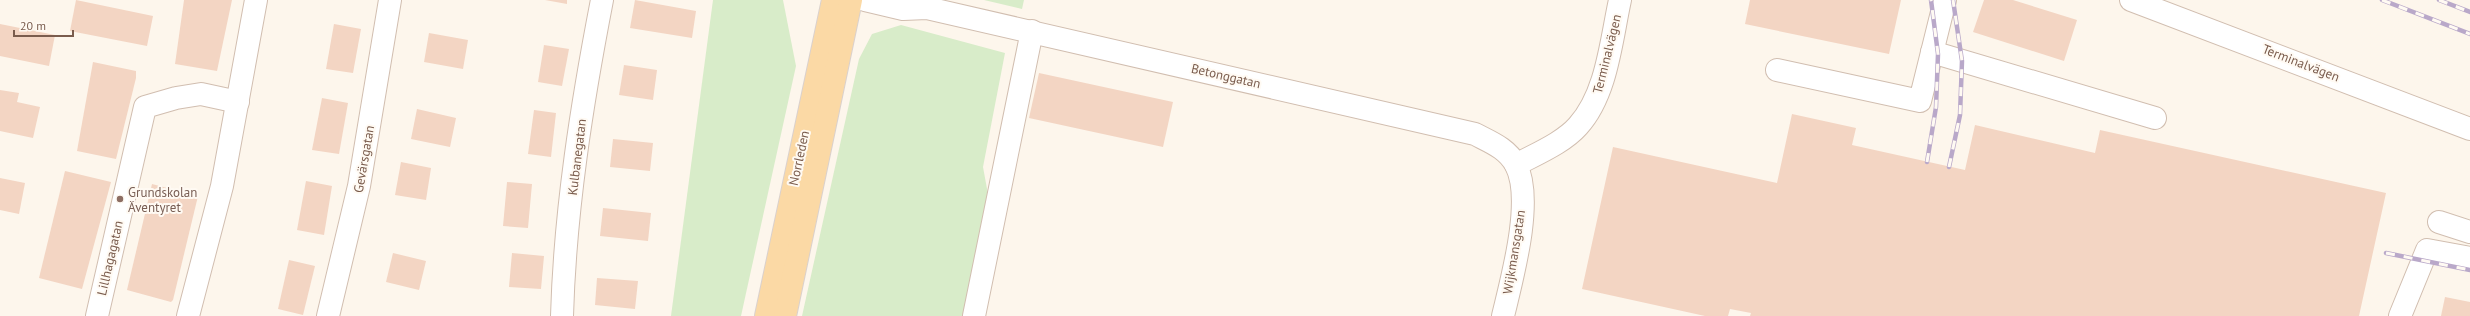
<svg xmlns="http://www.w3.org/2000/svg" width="2470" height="316" font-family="'PT Sans',sans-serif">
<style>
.green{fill:#d8ecc9}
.building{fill:#f3d5c3}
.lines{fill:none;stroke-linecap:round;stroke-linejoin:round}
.minor-casing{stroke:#d1beb0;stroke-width:24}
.major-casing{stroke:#dad1cd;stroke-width:24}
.minor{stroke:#fff;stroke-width:22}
.major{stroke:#fbd9a5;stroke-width:22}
.rail-casing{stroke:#b9a8c9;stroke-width:4.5}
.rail{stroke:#fffaf3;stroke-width:3;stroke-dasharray:9;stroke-linecap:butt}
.education-dot{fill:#8d6e63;stroke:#fffaf3;stroke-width:1.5}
.labels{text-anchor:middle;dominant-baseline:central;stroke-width:4;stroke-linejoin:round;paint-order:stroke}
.street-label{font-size:13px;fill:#7a5c4d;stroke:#fffaf3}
.education-label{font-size:13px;fill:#785e54;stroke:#fffaf3;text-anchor:start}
</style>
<rect width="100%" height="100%" fill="#fdf6ec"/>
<g class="green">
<polygon points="713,0 783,0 796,66 741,316 671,316"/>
<polygon points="984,0 1024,0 1022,9"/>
<polygon points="901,25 1005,53 983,167 990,205 967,316 802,316 859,59 872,34"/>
</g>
<g class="building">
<polygon points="76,0 153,16 147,46 70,31"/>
<polygon points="184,0 232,0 217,71 175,64"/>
<polygon points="545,0 567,0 567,4"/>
<polygon points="635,0 696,11 692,38 630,28"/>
<polygon points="1750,0 1901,0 1889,54 1745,24"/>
<polygon points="1984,0 2013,0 2077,20 2064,61 1973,32"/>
<polygon points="0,24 55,35 49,66 0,56"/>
<polygon points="334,24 361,29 353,73 326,69"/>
<polygon points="429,33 468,40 463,69 424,62"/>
<polygon points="544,45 569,49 562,86 538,82"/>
<polygon points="93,62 136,71 136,78 116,159 77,151"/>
<polygon points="624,65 657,70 653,100 619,95"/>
<polygon points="1039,73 1173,102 1163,147 1029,118"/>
<polygon points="0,90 19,93 17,102 40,107 33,138 0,131"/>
<polygon points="322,98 348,103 339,154 312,150"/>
<polygon points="417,109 456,118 450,147 411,139"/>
<polygon points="534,110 556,113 551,157 528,154"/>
<polygon points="1792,114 1856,128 1852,145 1965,170 1975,125 2095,153 2100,130 2386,193 2359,316 1750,316 1751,313 1730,309 1728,316 1705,316 1582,289 1613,147 1777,183"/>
<polygon points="613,139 653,143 650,171 610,167"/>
<polygon points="401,162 431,168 426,200 395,195"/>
<polygon points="65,171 111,182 82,289 39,278"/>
<polygon points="0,178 25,183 19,214 0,210"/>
<polygon points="306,181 332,186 324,235 297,230"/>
<polygon points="507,182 532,184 528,228 503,226"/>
<polygon points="152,184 198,196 173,300 171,302 127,290"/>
<polygon points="603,208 651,213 648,241 600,236"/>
<polygon points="393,253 426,261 419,290 386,282"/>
<polygon points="512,253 544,256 541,289 509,287"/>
<polygon points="289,260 315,266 303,315 278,309"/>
<polygon points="597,278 638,281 635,309 595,305"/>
<polygon points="2445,297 2470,302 2470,316 2441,316"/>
</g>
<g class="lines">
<defs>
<g id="minor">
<path d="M 865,0 L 903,9 L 927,8 L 1475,134 C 1490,142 1507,148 1516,165 C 1534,200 1512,278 1503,316"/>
<polyline points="2131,0 2470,129"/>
<polyline points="1932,52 2155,118"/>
<polyline points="1777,70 1920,101 1945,0"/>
<path d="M 1516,165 C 1536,154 1563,143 1578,126 C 1607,94 1611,41 1620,0"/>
<polyline points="2439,222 2470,232"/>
<polyline points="97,316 145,107 176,98 201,94 238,102"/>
<polyline points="188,316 222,186 256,0"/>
<polyline points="328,316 359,186 390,0"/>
<path d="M 562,316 C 565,210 582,103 602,0"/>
<polyline points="974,316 1032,31"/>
<polyline points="2400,316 2427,250 2470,258"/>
</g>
<g id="major">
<polyline points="766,316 833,0"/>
<polyline points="785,316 851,0"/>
</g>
</defs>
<use href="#minor" class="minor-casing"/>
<use href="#major" class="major-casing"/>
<use href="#minor" class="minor"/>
<use href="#major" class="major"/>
<defs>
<g id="rail">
<polyline points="2382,0 2470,34"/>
<polyline points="2439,0 2470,12"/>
<polyline points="1927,162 1936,107 1938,54 1931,0"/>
<polyline points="1949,167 1960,115 1962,61 1953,0"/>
<polyline points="2386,253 2470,270"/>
</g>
</defs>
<use href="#rail" class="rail-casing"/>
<use href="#rail" class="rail"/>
</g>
<circle class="education-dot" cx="120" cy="199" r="4"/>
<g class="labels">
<g class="street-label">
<text transform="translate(1607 54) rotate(-76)">Terminalvägen</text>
<text transform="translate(2301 63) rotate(21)">Terminalvägen</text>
<text transform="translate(1226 76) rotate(13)">Betonggatan</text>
<text transform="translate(577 157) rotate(-83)">Kulbanegatan</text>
<text transform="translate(799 158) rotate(-78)">Norrleden</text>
<text transform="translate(364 159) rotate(-80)">Gevärsgatan</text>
<text transform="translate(1514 252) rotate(-81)">Wijkmansgatan</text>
<text transform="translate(110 258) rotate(-77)">Lillhagagatan</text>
</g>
<g class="education-label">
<text x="128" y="192">Grundskolan<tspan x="128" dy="15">Äventyret</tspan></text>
</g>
</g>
<path d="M14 30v6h59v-6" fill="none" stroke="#7a5c4d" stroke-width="2"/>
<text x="20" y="30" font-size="12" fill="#7a5c4d" stroke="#fffaf3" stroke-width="3" paint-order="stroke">20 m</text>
</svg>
